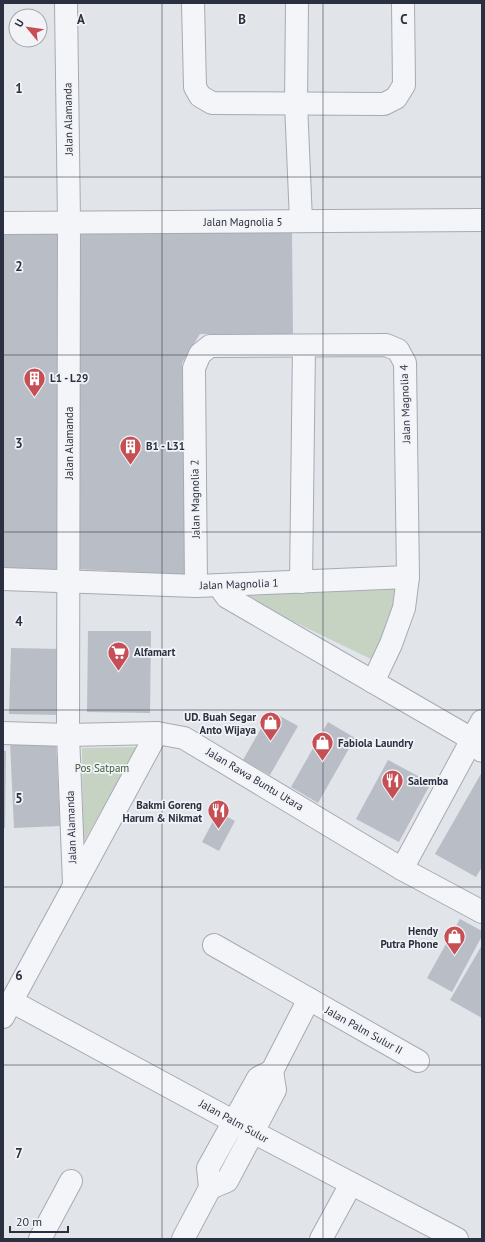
<svg xmlns="http://www.w3.org/2000/svg" width="485" height="1242" font-family="'PT Sans',sans-serif">
<style>
.green{fill:#c6d3c3}
.building{fill:#b9bdc6}
.lines{fill:none;stroke-linecap:round;stroke-linejoin:round}
.minor-casing{stroke:#a7aab3;stroke-width:24}
.minor{stroke:#f4f5f8;stroke-width:22}
.grid{fill:none;stroke:#2b3040;stroke-width:1;stroke-opacity:0.55}
.labels{text-anchor:middle;dominant-baseline:central;stroke-width:3.5;stroke-linejoin:round;paint-order:stroke}
.street-label{font-size:11px;fill:#2b3040;stroke:#f1f3f7}
.poi-label{font-size:11px;font-weight:bold;fill:#2b3040;stroke:#f1f3f7;text-anchor:start}
.park-label{font-size:11px;fill:#3c5b39;stroke:#f1f3f7}
.grid-label{font-size:13px;text-anchor:middle;font-weight:bold;fill:#2b3040;stroke:#f1f3f7;stroke-width:3.5;stroke-linejoin:round;paint-order:stroke}
</style>
<rect width="100%" height="100%" fill="#e1e4e9"/>
<g class="green">
<polygon points="403,585 375,661 230,591"/>
<polygon points="137,747 83,843 82,748"/>
</g>
<g class="building">
<polygon points="3,228 61,232 61,564 56,569 3,570"/>
<polygon points="77,229 292,230 293,335 200,334 182,363 187,575 76,569"/>
<polygon points="88,631 151,631 150,713 87,712"/>
<polygon points="11,648 63,649 61,715 9,714"/>
<polygon points="271,711 298,726 270,775 243,760"/>
<polygon points="328,722 355,738 318,803 291,787"/>
<polygon points="56,741 60,826 14,828 10,743"/>
<polygon points="3,751 6,751 5,828 3,828"/>
<polygon points="388,760 431,783 399,842 356,819"/>
<polygon points="482,772 482,867 476,877 435,854"/>
<polygon points="218,812 235,821 219,851 202,842"/>
<polygon points="460,919 482,931 482,936 452,992 427,978"/>
<polygon points="482,945 482,1018 450,1000"/>
</g>
<g class="lines">
<defs>
<g id="minor">
<polyline points="66,3 69,222 68,735 74,883"/>
<polyline points="193,3 195,87 200,96 212,103 384,104 396,98 404,85 403,3"/>
<polyline points="297,3 296,103 301,221"/>
<polyline points="3,223 482,220"/>
<polyline points="3,579 196,586 408,577"/>
<polyline points="301,582 304,346"/>
<polyline points="221,585 222,590 227,597 463,734 482,751"/>
<polyline points="196,586 194,368 200,354 210,346 386,345 398,350 405,363 408,577 404,608 391,644 373,682"/>
<polyline points="3,733 68,735 157,733 184,738 402,869 482,912"/>
<polyline points="402,869 482,721"/>
<polyline points="214,945 418,1061"/>
<polyline points="11,1001 253,1132 457,1239"/>
<polyline points="3,1017 157,733"/>
<polyline points="210,1188 227,1181 253,1132 275,1090 272,1071"/>
<polyline points="40,1239 71,1181"/>
<polyline points="183,1239 210,1188 208,1168 258,1078 272,1071 309,999"/>
<polyline points="321,1239 351,1184"/>
</g>
</defs>
<use href="#minor" class="minor-casing"/>
<use href="#minor" class="minor"/>
</g>
<path class="grid" d="M 162,3 L 162,1239M 323,3 L 323,1239M 3,177 L 482,177M 3,355 L 482,355M 3,532 L 482,532M 3,710 L 482,710M 3,887 L 482,887M 3,1065 L 482,1065"/>
<defs>
<symbol id="building-pin" viewBox="-11 -11 22 30"><path d="M0 17L-7.5 6A9.5 9.5 0 1 1 7.5 6Z" fill="#c64f55" stroke="#f1f3f7"/><path d="M-4-6H4V6H1V3H-1V6H-4ZM-2.5-4.3h1.7v1.8h-1.7ZM.8-4.3h1.7v1.8H.8ZM-2.5-1h1.7V.8h-1.7ZM.8-1h1.7V.8H.8Z" fill="#fff"/></symbol>
<symbol id="supermarket-pin" viewBox="-11 -11 22 30"><path d="M0 17L-7.5 6A9.5 9.5 0 1 1 7.5 6Z" fill="#c64f55" stroke="#f1f3f7"/><path d="M-6-5.5h2.5l.6 2H6L4.5 2H-2.5L-4.4-4H-6ZM-1.5 3.2a1.3 1.3 0 1 0 .1 0ZM3 3.2a1.3 1.3 0 1 0 .1 0Z" fill="#fff"/></symbol>
<symbol id="shop-pin" viewBox="-11 -11 22 30"><path d="M0 17L-7.5 6A9.5 9.5 0 1 1 7.5 6Z" fill="#c64f55" stroke="#f1f3f7"/><path d="M-5-2.5h2.3a2.7 3.5 0 0 1 5.4 0H5L5.5 6h-11ZM-1.5-2.5h3a1.5 2.3 0 0 0-3 0Z" fill="#fff"/></symbol>
<symbol id="restaurant-pin" viewBox="-11 -11 22 30"><path d="M0 17L-7.5 6A9.5 9.5 0 1 1 7.5 6Z" fill="#c64f55" stroke="#f1f3f7"/><path d="M-5-6h1v4h1v-4h1v4h1v-4h1v5L-1.5 .5V6h-2V.5L-5-1ZM5-6V6H3V1.5H1.5Q1.5-4 5-6Z" fill="#fff"/></symbol>
</defs>
<g fill-rule="evenodd">
<use href="#building-pin" x="22" y="366" width="25" height="34"/>
<use href="#building-pin" x="118" y="434" width="25" height="34"/>
<use href="#supermarket-pin" x="106" y="640" width="25" height="34"/>
<use href="#shop-pin" x="258" y="710" width="25" height="34"/>
<use href="#shop-pin" x="310" y="730" width="25" height="34"/>
<use href="#restaurant-pin" x="380" y="768" width="25" height="34"/>
<use href="#restaurant-pin" x="206" y="798" width="25" height="34"/>
<use href="#shop-pin" x="442" y="924" width="25" height="34"/>
</g>
<g class="labels">
<g class="street-label">
<text transform="translate(68 119) rotate(-91)">Jalan Alamanda</text>
<text x="243" y="222">Jalan Magnolia 5</text>
<text transform="translate(405 404) rotate(-92)">Jalan Magnolia 4</text>
<text transform="translate(69 443) rotate(-90)">Jalan Alamanda</text>
<text transform="translate(195 499) rotate(-91)">Jalan Magnolia 2</text>
<text transform="translate(239 584) rotate(-2)">Jalan Magnolia 1</text>
<text transform="translate(255 779) rotate(31)">Jalan Rawa Buntu Utara</text>
<text transform="translate(71 827) rotate(-92)">Jalan Alamanda</text>
<text transform="translate(364 1030) rotate(29)">Jalan Palm Sulur II</text>
<text transform="translate(234 1121) rotate(29)">Jalan Palm Sulur</text>
</g>
<g class="poi-label">
<text x="50" y="378">L1 - L29</text>
<text x="146" y="446">B1 - L31</text>
<text x="134" y="652">Alfamart</text>
<text x="256" y="717" text-anchor="end">UD. Buah Segar<tspan x="256" dy="13">Anto Wijaya</tspan></text>
<text x="338" y="743">Fabiola Laundry</text>
<text x="408" y="781">Salemba</text>
<text x="202" y="805" text-anchor="end">Bakmi Goreng<tspan x="202" dy="13">Harum &amp; Nikmat</tspan></text>
<text x="438" y="931" text-anchor="end">Hendy<tspan x="438" dy="13">Putra Phone</tspan></text>
</g>
<g class="park-label">
<text x="102" y="768">Pos Satpam</text>
</g>
</g>
<g class="grid-label">
<text x="81" y="24">A</text>
<text x="242" y="24">B</text>
<text x="404" y="24">C</text>
<text x="19" y="93">1</text>
<text x="19" y="271">2</text>
<text x="19" y="448">3</text>
<text x="19" y="626">4</text>
<text x="19" y="803">5</text>
<text x="19" y="980">6</text>
<text x="19" y="1158">7</text>
</g>
<rect width="485" height="1242" fill="none" stroke="#2b3040" stroke-width="8"/>
<g transform="translate(28 28) rotate(299)"><circle r="19" fill="#f1f3f7" stroke="#a2a5ae"/>
<path d="M0-3L7 15L0 10L-7 15Z" fill="#c64f55"/>
<text y="-6" font-size="11" font-weight="bold" text-anchor="middle" fill="#2b3040">U</text>
</g>
<path d="M10 1226v6h58v-6" fill="none" stroke="#2b3040" stroke-width="2"/>
<text x="16" y="1226" font-size="12" fill="#2b3040" stroke="#f1f3f7" stroke-width="3" paint-order="stroke">20 m</text>
</svg>
